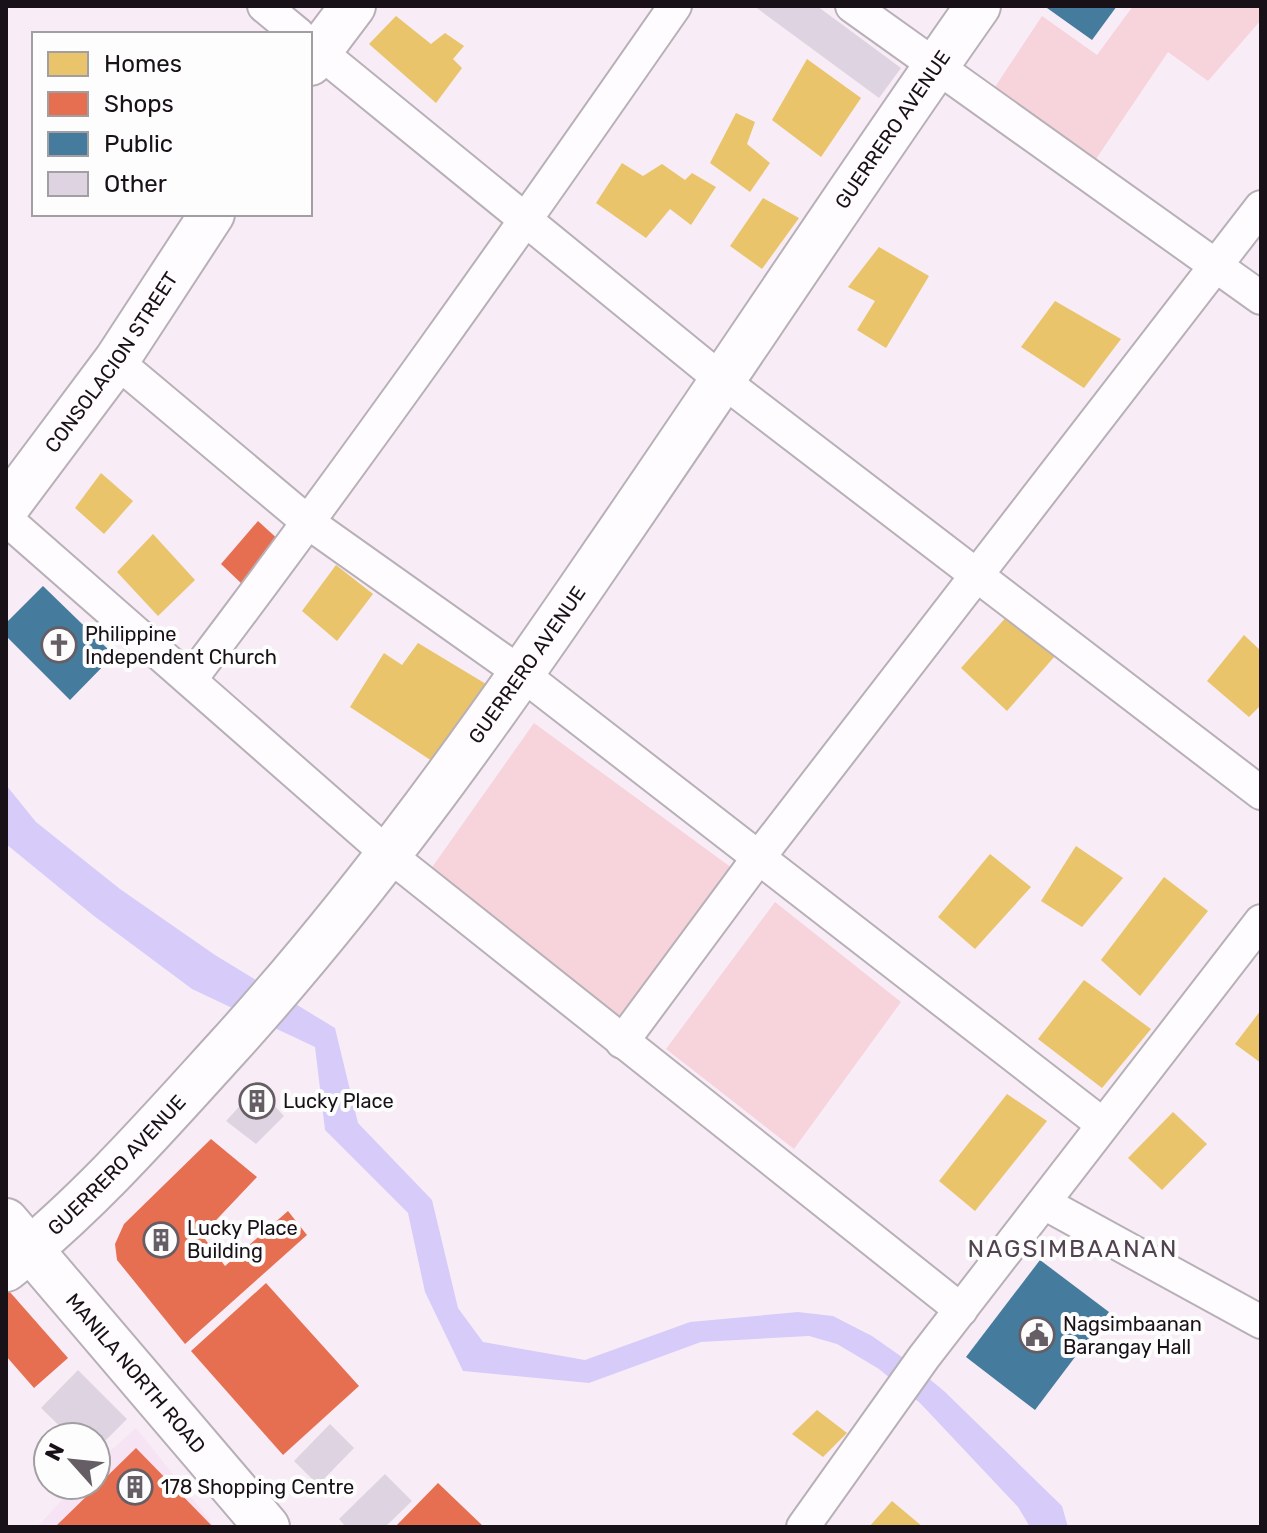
<svg xmlns="http://www.w3.org/2000/svg" width="1267" height="1533" font-family="Rubik,sans-serif">
<style>
.built{fill:#f6e3f3}
.green{fill:#f7d3dc}
.water{fill:#d7ccf9}
.homes{fill:#e9c46a}
.shops{fill:#e76f51}
.public{fill:#457b9d}
.building{fill:#ded3e1}
.lines{fill:none;stroke-linecap:round;stroke-linejoin:round}
.street-casing{stroke:#b8b0b7;stroke-width:36}
.secondary-casing{stroke:#b8b0b7;stroke-width:48}
.highway-casing{stroke:#b8b0b7;stroke-width:48}
.street{stroke:#fefcfe;stroke-width:32}
.secondary{stroke:#fefcfe;stroke-width:44}
.highway{stroke:#fefcfe;stroke-width:44}
.labels{text-anchor:middle;dominant-baseline:central;stroke-width:8;stroke-linejoin:round;paint-order:stroke}
.street-label{font-size:20px;fill:#181117;stroke:#fdfdfd}
.poi-label{font-size:20px;fill:#181117;stroke:#fdfdfd;text-anchor:start}
.quarter-label{font-size:24px;letter-spacing:2px;fill:#524351;stroke:#fdfdfd}
</style>
<rect width="100%" height="100%" fill="#f8edf6"/>
<polygon class="built" points="136,1428 215,1527 37,1527 76,1485 96,1485 96,1464"/>
<g class="green">
<polygon points="1133,6 1261,6 1261,20 1208,81 1168,52 1094,162 991,93 1042,16 1097,55"/>
<polygon points="534,723 732,868 627,1031 428,873"/>
<polygon points="775,902 901,1002 794,1149 666,1049"/>
</g>
<polygon class="water" points="6,785 36,822 120,889 215,955 335,1028 358,1123 432,1200 458,1308 483,1342 585,1360 690,1322 798,1312 833,1316 872,1336 909,1362 944,1391 1062,1506 1068,1527 1030,1527 1018,1507 920,1403 879,1369 837,1344 809,1336 701,1342 589,1383 463,1371 425,1292 408,1213 325,1130 315,1047 192,989 94,916 6,844"/>
<g class="homes">
<polygon points="396,16 431,44 445,33 464,46 453,59 462,68 436,103 369,44"/>
<polygon points="807,59 861,98 821,157 772,120"/>
<polygon points="736,113 755,122 747,144 770,163 750,192 710,163"/>
<polygon points="622,163 643,176 662,164 685,180 692,173 716,187 691,225 670,209 646,238 596,203"/>
<polygon points="763,198 799,218 762,269 730,246"/>
<polygon points="879,247 929,276 886,348 857,330 875,301 848,287"/>
<polygon points="1055,301 1121,339 1084,388 1021,347"/>
<polygon points="101,473 133,501 104,534 75,508"/>
<polygon points="153,534 195,580 158,616 117,572"/>
<polygon points="336,565 373,594 337,641 302,611"/>
<polygon points="1008,615 1055,656 1007,711 961,668"/>
<polygon points="1244,635 1261,651 1261,705 1249,717 1207,681"/>
<polygon points="418,643 491,687 435,763 350,707 384,653 402,665"/>
<polygon points="1076,846 1123,878 1082,927 1041,901"/>
<polygon points="990,854 1031,887 975,949 938,917"/>
<polygon points="1164,877 1208,911 1140,996 1101,960"/>
<polygon points="1084,980 1151,1029 1102,1088 1038,1039"/>
<polygon points="1261,1010 1261,1063 1235,1044"/>
<polygon points="1007,1094 1047,1121 975,1211 939,1181"/>
<polygon points="1173,1112 1207,1144 1162,1190 1128,1158"/>
<polygon points="817,1410 847,1433 823,1457 792,1434"/>
<polygon points="892,1501 923,1527 869,1527"/>
</g>
<g class="shops">
<polygon points="258,521 281,542 242,584 221,564"/>
<polygon points="211,1139 257,1177 202,1235 225,1266 288,1211 307,1235 185,1344 117,1260 115,1244 124,1224"/>
<polygon points="266,1283 359,1386 283,1455 191,1351"/>
<polygon points="9,1291 68,1358 34,1388 6,1356 6,1293"/>
<polygon points="136,1448 213,1527 55,1527"/>
<polygon points="438,1483 484,1527 395,1527"/>
</g>
<g class="public">
<polygon points="1048,6 1117,6 1092,40 1047,8"/>
<polygon points="43,586 114,655 70,700 6,636 6,623"/>
<polygon points="1040,1260 1109,1312 1035,1410 966,1357"/>
</g>
<g class="building">
<polygon points="754,6 817,6 901,68 879,98"/>
<polygon points="257,1087 284,1116 256,1144 226,1121"/>
<polygon points="78,1370 127,1419 96,1450 96,1437 71,1437 41,1408"/>
<polygon points="330,1424 354,1448 318,1485 294,1461"/>
<polygon points="385,1474 412,1501 385,1527 346,1527 339,1519"/>
</g>
<g class="lines">
<defs>
<g id="street">
<polyline points="264,6 298,34"/>
<polyline points="852,6 1261,298"/>
<polyline points="310,44 723,381 1261,793"/>
<polyline points="116,361 309,523 522,674 1102,1124"/>
<polyline points="6,519 389,855 961,1310"/>
<path d="M 190,680 C 357,460 517,233 675,6"/>
<polyline points="622,1042 759,857 1261,207"/>
<polyline points="1044,1203 1261,1322"/>
<polyline points="803,1527 924,1357 1261,921"/>
</g>
<g id="secondary">
<polyline points="310,63 353,6"/>
<path id="s1" d="M 6,508 L 116,361 L 212,214"/>
<path id="s2" d="M 6,1269 C 88,1204 157,1125 227,1048 C 366,895 486,727 602,557 C 728,374 850,188 978,6"/>
</g>
<g id="highway">
<path id="s3" d="M 6,1221 L 267,1527"/>
</g>
</defs>
<use href="#street" class="street-casing"/>
<use href="#secondary" class="secondary-casing"/>
<use href="#highway" class="highway-casing"/>
<use href="#street" class="street"/>
<use href="#secondary" class="secondary"/>
<use href="#highway" class="highway"/>
</g>
<defs>
<symbol id="church-ring" viewBox="-11 -11 22 22"><circle r="9.5" fill="#fdfdfd" stroke="#665e65" stroke-width="1.5"/><path d="M-1.2-6h2.4v3.5h3.3v2.4h-3.3V6h-2.4V-.1h-3.3v-2.4h3.3Z" fill="#665e65"/></symbol>
<symbol id="building-ring" viewBox="-11 -11 22 22"><circle r="9.5" fill="#fdfdfd" stroke="#665e65" stroke-width="1.5"/><path d="M-4-6H4V6H1V3H-1V6H-4ZM-2.5-4.3h1.7v1.8h-1.7ZM.8-4.3h1.7v1.8H.8ZM-2.5-1h1.7V.8h-1.7ZM.8-1h1.7V.8H.8Z" fill="#665e65"/></symbol>
<symbol id="civic-ring" viewBox="-11 -11 22 22"><circle r="9.5" fill="#fdfdfd" stroke="#665e65" stroke-width="1.5"/><path d="M-.6-6.5H3V-4.5H.6V-3L4-1V1h2V6H-6V1h2V-1L-.6-3ZM-1.2 2.5V6h2.4V2.5Z" fill="#665e65"/></symbol>
</defs>
<g fill-rule="evenodd">
<use href="#church-ring" x="39" y="625" width="40" height="40"/>
<use href="#building-ring" x="237" y="1081" width="40" height="40"/>
<use href="#building-ring" x="141" y="1220" width="40" height="40"/>
<use href="#civic-ring" x="1017" y="1315" width="40" height="40"/>
<use href="#building-ring" x="115" y="1467" width="40" height="40"/>
</g>
<g class="labels">
<g class="street-label">
<text stroke="none"><textPath href="#s2" startOffset="1448">GUERRERO AVENUE</textPath></text>
<text stroke="none"><textPath href="#s1" startOffset="180">CONSOLACION STREET</textPath></text>
<text stroke="none"><textPath href="#s2" startOffset="800">GUERRERO AVENUE</textPath></text>
<text stroke="none"><textPath href="#s2" startOffset="152">GUERRERO AVENUE</textPath></text>
<text stroke="none"><textPath href="#s3" startOffset="200">MANILA NORTH ROAD</textPath></text>
</g>
<g class="poi-label">
<text x="85" y="634">Philippine<tspan x="85" dy="23">Independent Church</tspan></text>
<text x="283" y="1101">Lucky Place</text>
<text x="187" y="1228">Lucky Place<tspan x="187" dy="23">Building</tspan></text>
<text x="1063" y="1324">Nagsimbaanan<tspan x="1063" dy="23">Barangay Hall</tspan></text>
<text x="161" y="1487">178 Shopping Centre</text>
</g>
<g class="quarter-label">
<text x="1073" y="1249">NAGSIMBAANAN</text>
</g>
</g>
<rect width="1267" height="1533" fill="none" stroke="#181117" stroke-width="16"/>
<rect x="32" y="32" width="280" height="184" fill="#fdfdfd" stroke="#a19fa1" stroke-width="2"/>
<rect x="48" y="52" width="40" height="24" fill="#e9c46a" stroke="#a19fa1" stroke-width="2"/>
<text x="104" y="72" font-size="24" fill="#181117">Homes</text>
<rect x="48" y="92" width="40" height="24" fill="#e76f51" stroke="#a19fa1" stroke-width="2"/>
<text x="104" y="112" font-size="24" fill="#181117">Shops</text>
<rect x="48" y="132" width="40" height="24" fill="#457b9d" stroke="#a19fa1" stroke-width="2"/>
<text x="104" y="152" font-size="24" fill="#181117">Public</text>
<rect x="48" y="172" width="40" height="24" fill="#ded3e1" stroke="#a19fa1" stroke-width="2"/>
<text x="104" y="192" font-size="24" fill="#181117">Other</text>
<g transform="translate(72 1461) rotate(297)"><circle r="38" fill="#fdfdfd" stroke="#a19fa1" stroke-width="2"/>
<path d="M0-6L14 30L0 20L-14 30Z" fill="#665e65"/>
<text y="-12" font-size="22" font-weight="bold" text-anchor="middle" fill="#181117">N</text>
</g>
</svg>
